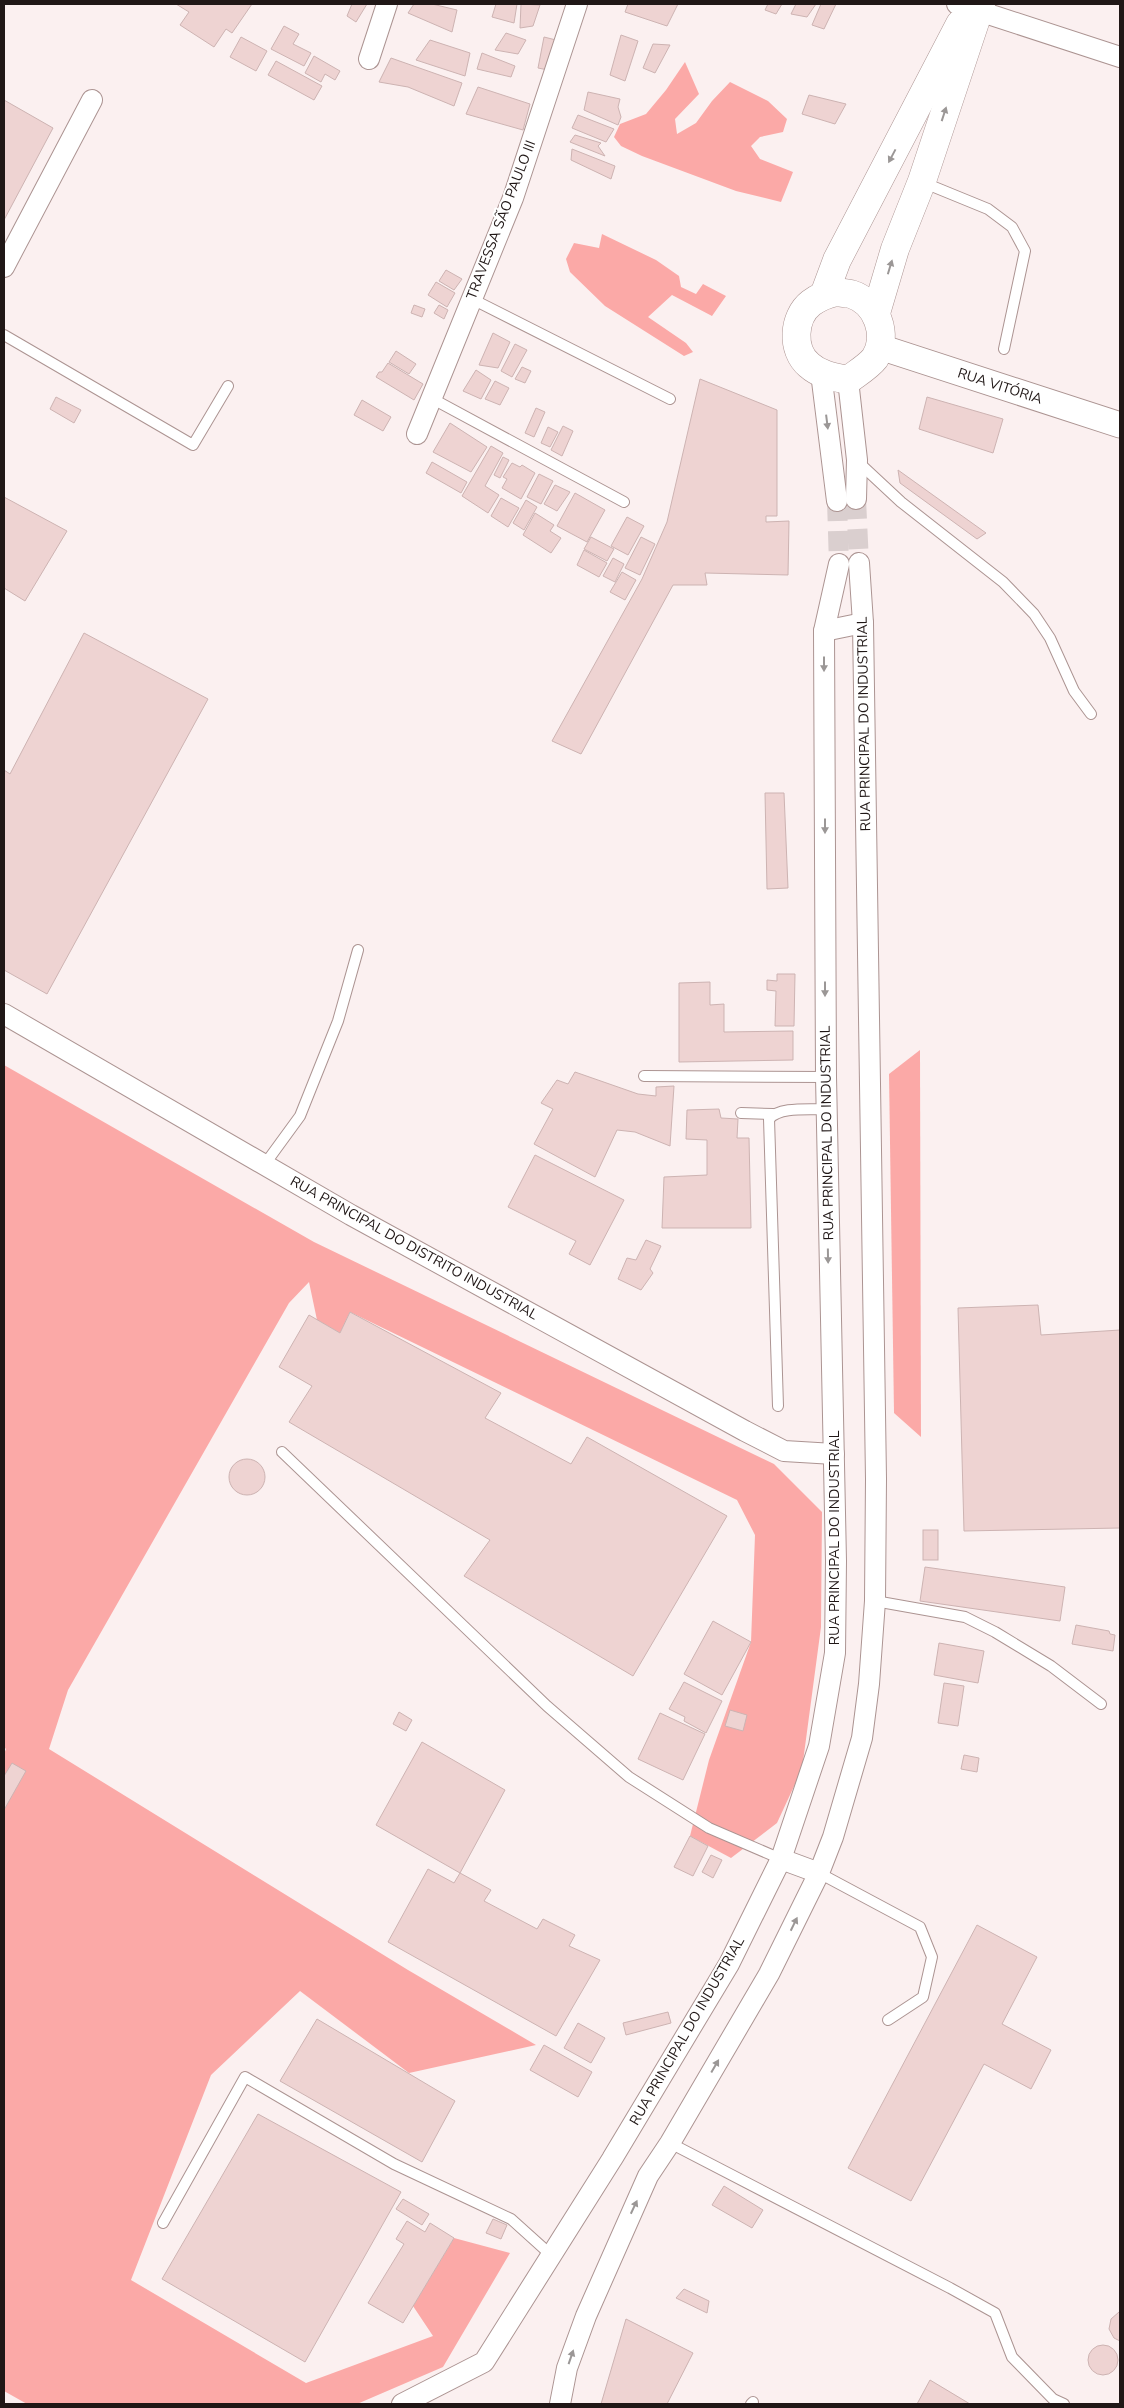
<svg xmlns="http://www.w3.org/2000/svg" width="1124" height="2408" font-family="'Nunito Sans',sans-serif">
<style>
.forest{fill:#fba9a7}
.building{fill:#eed3d2;stroke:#cdb3b2}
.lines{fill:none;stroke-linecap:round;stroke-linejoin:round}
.minor-tunnel{stroke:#dacfcf;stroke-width:20;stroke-dasharray:20 10;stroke-linecap:butt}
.service-casing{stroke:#ac9492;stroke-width:12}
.minor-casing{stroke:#ac9492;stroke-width:22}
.tertiary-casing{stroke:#ac9492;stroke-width:27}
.secondary-casing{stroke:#ac9492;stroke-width:29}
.service{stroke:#fff;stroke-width:10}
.minor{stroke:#fff;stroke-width:20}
.tertiary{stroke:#fff;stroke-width:25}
.secondary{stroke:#fff;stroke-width:28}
.oneway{fill:#9b9796}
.labels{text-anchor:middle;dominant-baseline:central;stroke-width:4;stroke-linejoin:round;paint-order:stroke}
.street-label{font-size:14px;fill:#201716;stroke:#fff}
</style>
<rect width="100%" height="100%" fill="#fbf0f0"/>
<g class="forest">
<polygon points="685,62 699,94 675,119 677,134 696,123 712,101 730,82 768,101 787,119 783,132 760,137 751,146 760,159 793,172 781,202 736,191 642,156 621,146 614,137 620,124 646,114 666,90"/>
<polygon points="602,234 656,260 679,276 681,287 696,294 703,284 726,296 712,316 672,295 648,317 686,343 693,352 684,356 605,306 570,272 566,259 574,243 599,248"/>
<polygon points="920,1050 921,1437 894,1413 889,1074"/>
<polygon points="4,1065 314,1242 774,1464 822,1512 821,1627 802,1769 777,1823 731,1858 690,1836 709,1760 751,1642 755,1535 737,1500 350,1312 340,1333 317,1320 309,1282 289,1303 68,1690 49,1749 408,1970 536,2045 409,2073 300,1991 211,2075 131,2280 306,2383 433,2336 413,2306 454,2238 510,2253 443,2367 357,2404 27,2404 4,2391 4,1754 6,1749 4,1747"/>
</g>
<g class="building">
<polygon points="176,4 252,4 232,33 226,29 214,47 180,25 189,12"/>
<polygon points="352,4 367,4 356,22 347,16"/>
<polygon points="414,4 432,4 457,10 452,32 408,13"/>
<polygon points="496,4 517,4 514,23 492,17"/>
<polygon points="521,4 540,5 533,26 520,28"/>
<polygon points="628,4 678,4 667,26 625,12"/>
<polygon points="768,4 782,4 776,14 765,10"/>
<polygon points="796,4 816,4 807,17 791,14"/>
<polygon points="821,4 836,4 824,29 812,25"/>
<polygon points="284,26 299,34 293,44 311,53 304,66 271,49"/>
<polygon points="506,33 526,40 518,54 495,50"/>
<polygon points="621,35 638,41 625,81 610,75"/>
<polygon points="241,37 267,51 256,71 230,57"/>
<polygon points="544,37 560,41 548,70 538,68"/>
<polygon points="430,40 470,53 465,76 416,60"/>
<polygon points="653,44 670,45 655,73 643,68"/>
<polygon points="482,53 515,66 511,77 477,69"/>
<polygon points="314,56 340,71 335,80 325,74 321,82 305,73"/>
<polygon points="391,58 462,83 454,106 408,87 379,82"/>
<polygon points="276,61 322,86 314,100 268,75"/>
<polygon points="478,87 530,104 523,130 466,114"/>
<polygon points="588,92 620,99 618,107 621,117 618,125 584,110"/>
<polygon points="809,95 846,104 835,124 802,114"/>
<polygon points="4,100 53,128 4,220"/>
<polygon points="578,115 614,129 606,142 572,128"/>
<polygon points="575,135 601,143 598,146 605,156 570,142"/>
<polygon points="572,149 615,166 611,179 571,160"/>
<polygon points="446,270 462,279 454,290 439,281"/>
<polygon points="436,282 455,293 447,307 428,295"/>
<polygon points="414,305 425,309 422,317 411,313"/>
<polygon points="439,305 448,310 444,319 434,313"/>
<polygon points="493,333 510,342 498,368 479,365"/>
<polygon points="515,344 527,350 512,377 501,371"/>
<polygon points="396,351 416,364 409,374 389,362"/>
<polygon points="388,363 423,384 414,400 376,377 379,372 382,372"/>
<polygon points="522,367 531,371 525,383 515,379"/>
<polygon points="476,370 491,380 481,399 463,391"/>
<polygon points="700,379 777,410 777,516 766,516 766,522 789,521 788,575 705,573 707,585 673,585 581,754 552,741 642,579 667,522"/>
<polygon points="495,381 509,388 500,405 485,399"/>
<polygon points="56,397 81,410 74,423 50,409"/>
<polygon points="927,397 1003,419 993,453 919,429"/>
<polygon points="362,400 391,417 383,431 354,415"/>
<polygon points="536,408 545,412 534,437 525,433"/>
<polygon points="450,423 487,447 471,472 433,452"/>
<polygon points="563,426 573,431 562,456 551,450"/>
<polygon points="548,427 558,432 550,447 541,443"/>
<polygon points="491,446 503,453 485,486 499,495 488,513 462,496"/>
<polygon points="503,457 509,460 500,478 494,475"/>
<polygon points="432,462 467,482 461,493 426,473"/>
<polygon points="512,463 520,467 522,465 535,473 521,499 502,488 507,479 503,477"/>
<polygon points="898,470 986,533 977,539 900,483"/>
<polygon points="539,474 553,481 541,504 527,497"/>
<polygon points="555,485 570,492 557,511 544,504"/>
<polygon points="575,493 605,510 587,542 557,526"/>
<polygon points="4,497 67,531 25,601 4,588"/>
<polygon points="501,498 519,508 508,527 491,516"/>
<polygon points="526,500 537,507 524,530 513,523"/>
<polygon points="535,513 554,525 550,531 561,538 551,553 523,535"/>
<polygon points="627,517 644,526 628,555 611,546"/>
<polygon points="591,537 614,549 607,561 584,549"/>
<polygon points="641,537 655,544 640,575 625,568"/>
<polygon points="584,550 607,563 599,577 577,565"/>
<polygon points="613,558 624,564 615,582 603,576"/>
<polygon points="622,572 636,580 625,600 610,592"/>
<polygon points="84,633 208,699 47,994 4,970 4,770 10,774"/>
<polygon points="765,793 784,793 788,888 767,889"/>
<polygon points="777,974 795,974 794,1026 775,1026 776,991 767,990 767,980 777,981"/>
<polygon points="710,982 710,1005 724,1004 724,1032 793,1031 793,1060 679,1062 679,983"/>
<polygon points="575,1072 638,1094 656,1096 656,1087 674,1086 670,1146 635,1132 617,1130 595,1177 534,1144 553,1109 541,1103 557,1080 568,1084"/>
<polygon points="719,1109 721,1118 738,1119 737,1138 749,1138 751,1228 662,1228 664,1177 707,1175 707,1140 686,1139 687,1110"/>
<polygon points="535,1155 624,1200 590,1265 569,1254 576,1241 508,1207"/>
<polygon points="646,1240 661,1246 650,1269 653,1273 641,1290 618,1279 627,1258 636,1260"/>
<polygon points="1038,1305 1041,1335 1120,1330 1120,1528 964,1531 958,1308"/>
<polygon points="350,1312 501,1393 485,1418 571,1464 587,1437 727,1516 633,1676 464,1576 490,1540 289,1422 312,1386 279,1367 309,1315 340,1333"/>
<circle cx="247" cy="1477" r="18"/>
<rect x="923" y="1530" width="15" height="30"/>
<polygon points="925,1567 1065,1587 1060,1621 920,1601"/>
<polygon points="713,1621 751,1642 722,1695 684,1674"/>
<polygon points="1076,1625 1109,1631 1110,1634 1115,1635 1113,1651 1072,1644"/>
<polygon points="939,1643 984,1651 978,1683 934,1675"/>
<polygon points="684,1682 722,1701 706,1733 684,1721 685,1717 669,1709"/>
<polygon points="944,1683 964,1686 958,1726 938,1723"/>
<polygon points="730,1710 747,1715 743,1731 725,1726"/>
<polygon points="399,1712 412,1720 406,1731 393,1724"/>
<polygon points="660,1713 705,1734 683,1780 638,1759"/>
<polygon points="422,1742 505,1790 460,1873 376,1825"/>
<polygon points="964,1755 979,1758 977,1772 961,1769"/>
<polygon points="12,1763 26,1771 4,1810 4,1776"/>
<polygon points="690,1836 708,1846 693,1876 674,1867"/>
<polygon points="711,1855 722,1860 713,1878 702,1872"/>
<polygon points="428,1869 454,1883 460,1873 491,1890 484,1901 537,1929 543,1919 575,1935 569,1946 600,1960 556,2036 388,1942"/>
<polygon points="977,1925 1037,1957 1002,2024 1051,2050 1031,2089 984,2064 911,2201 848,2168"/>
<polygon points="668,2012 671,2023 626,2035 623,2023"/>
<polygon points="317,2019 455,2101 422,2162 280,2081"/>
<polygon points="578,2023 605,2038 591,2063 564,2048"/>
<polygon points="544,2045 592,2072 578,2097 530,2070"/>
<polygon points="258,2114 401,2192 305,2362 162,2279"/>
<polygon points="724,2186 763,2210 752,2228 712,2205"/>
<polygon points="403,2199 429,2214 422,2225 396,2209"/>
<polygon points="493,2219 507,2225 501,2239 486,2233"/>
<polygon points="407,2221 425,2232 430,2223 454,2238 403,2323 368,2303 404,2244 396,2239"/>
<polygon points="684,2289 709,2301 707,2313 676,2298"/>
<polygon points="1119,2312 1120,2312 1120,2341 1114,2338 1109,2329 1111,2319"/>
<polygon points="626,2319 693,2353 667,2404 601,2404"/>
<circle cx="1103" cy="2360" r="15"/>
<polygon points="930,2380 970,2404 917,2404"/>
</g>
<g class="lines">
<g class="minor-tunnel">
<polyline points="856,499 859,563"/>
<polyline points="837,501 839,564"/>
</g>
<defs>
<g id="service">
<polyline points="922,182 988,209 1012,227 1025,251 1004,349"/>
<polyline points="472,299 670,399"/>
<polyline points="4,335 193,445 228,386"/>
<polyline points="431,398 624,502"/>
<polyline points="857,461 901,502 1003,582 1034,614 1050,638 1074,691 1091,714"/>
<polyline points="644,1076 826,1077"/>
<polyline points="741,1113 773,1114"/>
<polyline points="265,1164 300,1116 338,1021 358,950"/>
<path d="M 778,1406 L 769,1119 C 780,1106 810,1110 826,1109"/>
<polyline points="282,1452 547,1706 629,1777 709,1828 781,1859"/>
<polyline points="875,1601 965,1617 995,1632 1051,1666 1101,1704"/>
<polyline points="819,1873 920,1927 932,1957 923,1997 888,2020"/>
<polyline points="670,2143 950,2288 995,2313 1012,2357 1053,2399 1064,2404"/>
<polyline points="163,2223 245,2077 394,2164 511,2219 551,2255"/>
<polyline points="751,2404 753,2402"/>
</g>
<g id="minor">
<polyline points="957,4 968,7"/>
<polyline points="979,11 1120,57"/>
<polyline points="369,59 387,4"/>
<polyline points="4,267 92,100"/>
<polyline points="821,373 837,501"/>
<polyline points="848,380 857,460 856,499"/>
<polyline points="417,434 513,198 577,4"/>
<polyline points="824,631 863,623"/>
<polyline points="4,1014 351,1215 745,1431 784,1451 834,1454"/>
<polyline points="781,1859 819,1873"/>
<polyline points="402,2404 484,2362 612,2159 729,1964 781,1859 819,1746 835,1653 836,1561 826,1077 824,631 839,564"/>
<polyline points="560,2404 567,2368 586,2316 648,2176 670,2143 769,1974 819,1873 833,1837 862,1738 869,1684 875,1601 876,1479 863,623 859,563"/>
</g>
<polyline id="tertiary" points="880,347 1120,425"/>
<g id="secondary">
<path d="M 836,292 C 841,293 847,293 851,294 C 877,302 889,335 875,358 C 868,367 857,373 848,380 C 834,377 820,375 809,365 C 791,350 793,317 811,303 C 819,297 827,294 836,292 Z"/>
<polyline points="824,295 837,260 960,24"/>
<polyline points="876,313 895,249 922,181 981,4"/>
</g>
</defs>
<use href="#service" class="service-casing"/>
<use href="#minor" class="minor-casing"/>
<use href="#tertiary" class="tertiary-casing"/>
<use href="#secondary" class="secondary-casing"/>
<use href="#service" class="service"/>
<use href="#minor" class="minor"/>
<use href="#tertiary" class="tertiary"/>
<use href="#secondary" class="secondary"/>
</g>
<defs><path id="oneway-solid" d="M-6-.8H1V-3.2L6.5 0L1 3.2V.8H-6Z" transform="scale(1.25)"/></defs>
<g class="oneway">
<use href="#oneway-solid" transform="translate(944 114) rotate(-72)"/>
<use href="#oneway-solid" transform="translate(892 156) rotate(118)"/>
<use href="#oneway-solid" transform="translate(890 267) rotate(-73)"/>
<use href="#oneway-solid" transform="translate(827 422) rotate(83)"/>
<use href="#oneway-solid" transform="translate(824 664) rotate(90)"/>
<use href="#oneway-solid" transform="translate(825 826) rotate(90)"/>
<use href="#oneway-solid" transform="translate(825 989) rotate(90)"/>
<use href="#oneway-solid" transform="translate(828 1256) rotate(89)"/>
<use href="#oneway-solid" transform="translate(794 1924) rotate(-64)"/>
<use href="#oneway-solid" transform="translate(715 2066) rotate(-60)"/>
<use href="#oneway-solid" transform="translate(634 2207) rotate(-65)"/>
<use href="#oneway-solid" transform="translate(571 2357) rotate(-71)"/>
</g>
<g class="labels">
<g class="street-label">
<text transform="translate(501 220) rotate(-69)">TRAVESSA SÃO PAULO III</text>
<text transform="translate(1000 386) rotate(18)">RUA VITÓRIA</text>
<text transform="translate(864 724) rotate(-91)">RUA PRINCIPAL DO INDUSTRIAL</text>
<text transform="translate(827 1133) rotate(-91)">RUA PRINCIPAL DO INDUSTRIAL</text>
<text transform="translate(414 1248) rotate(29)">RUA PRINCIPAL DO DISTRITO INDUSTRIAL</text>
<text transform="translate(834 1538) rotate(-90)">RUA PRINCIPAL DO INDUSTRIAL</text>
<text transform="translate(687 2031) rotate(-60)">RUA PRINCIPAL DO INDUSTRIAL</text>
</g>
</g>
<rect width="1124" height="2408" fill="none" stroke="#201716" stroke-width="10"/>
</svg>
